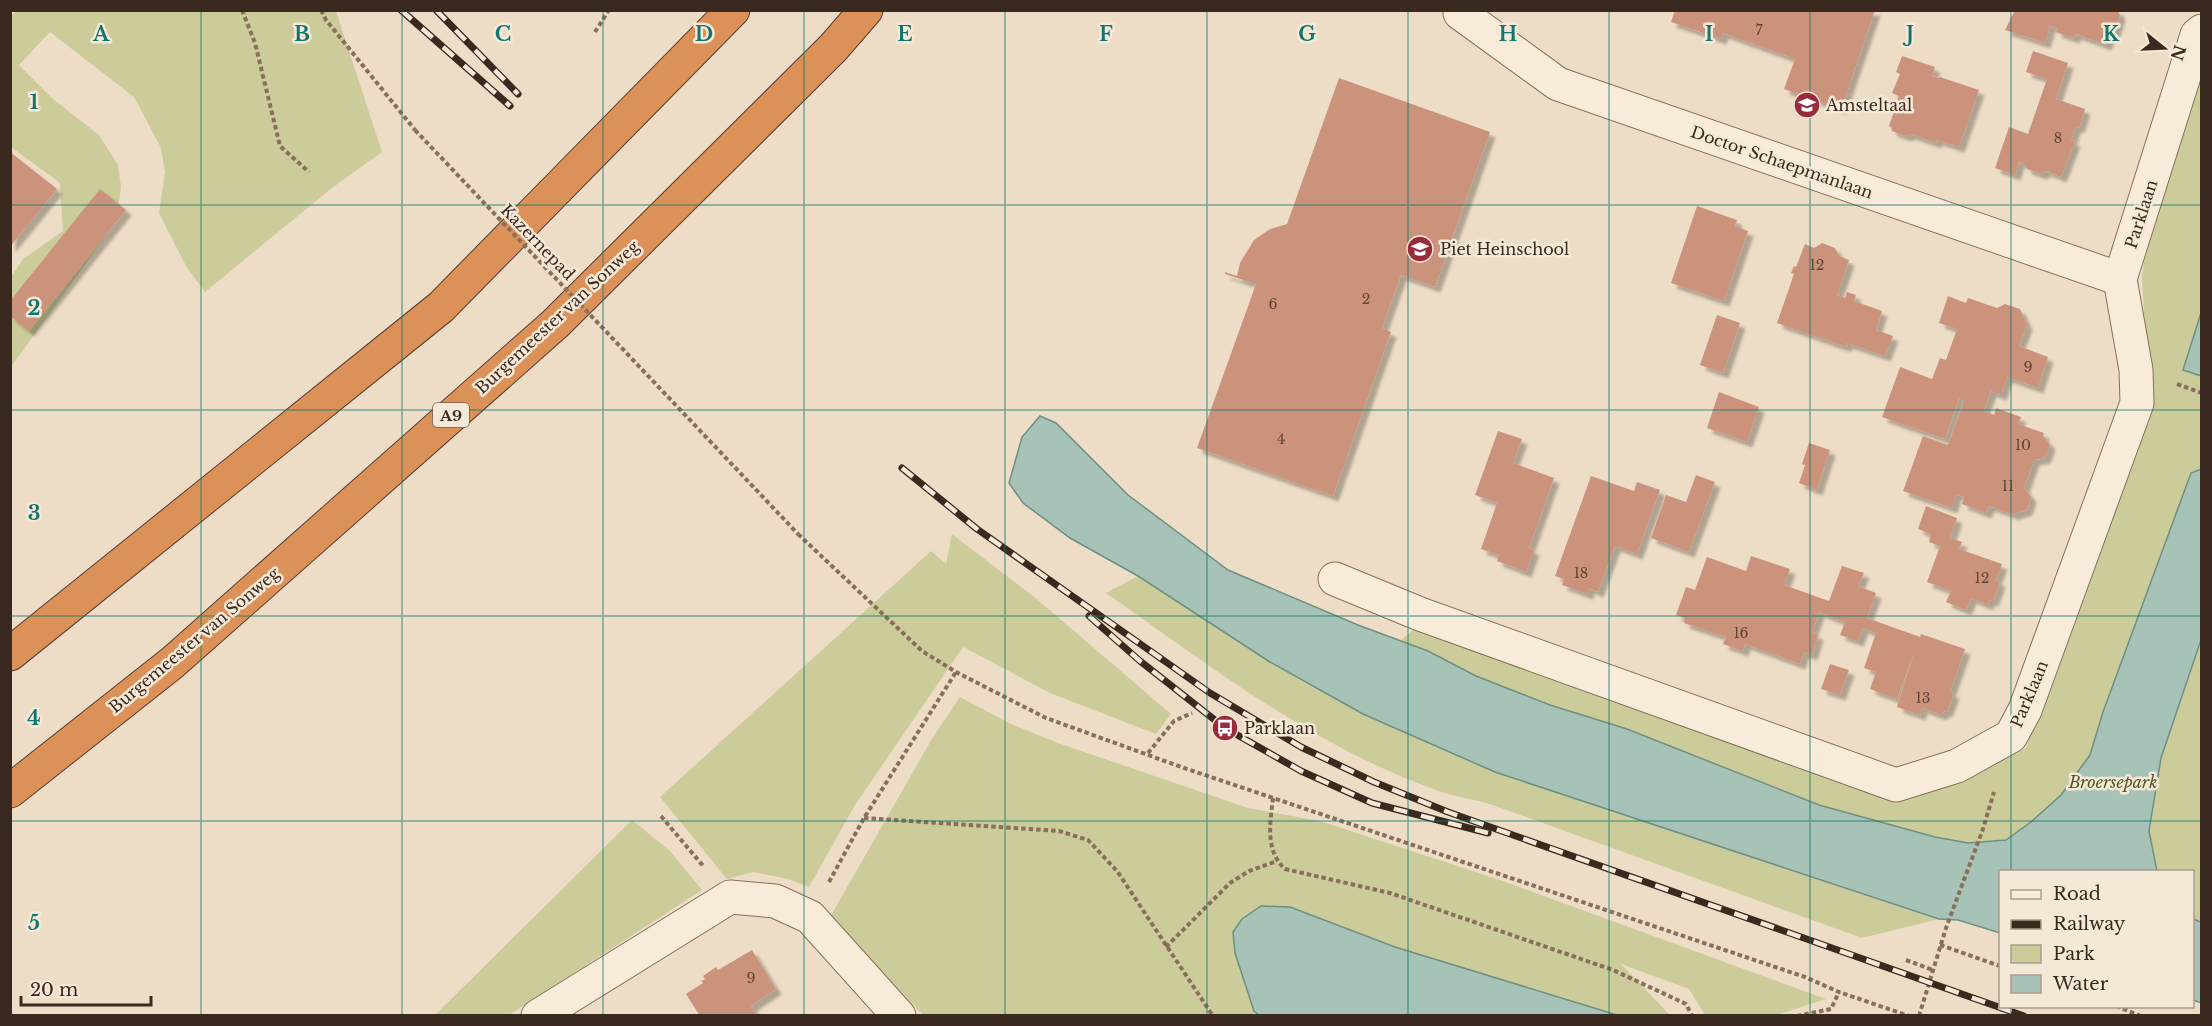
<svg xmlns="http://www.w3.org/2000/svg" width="2212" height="1026" font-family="'Libre Baskerville',serif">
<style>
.green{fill:#cccc9a}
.water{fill:#a7c2b7;stroke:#6e9083;stroke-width:1.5}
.building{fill:#cc937c;filter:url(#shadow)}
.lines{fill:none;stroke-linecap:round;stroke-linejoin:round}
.minor-casing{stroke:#896e5c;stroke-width:35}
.highway-casing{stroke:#573d30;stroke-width:35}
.path{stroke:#896e5c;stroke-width:4;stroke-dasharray:4.5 3;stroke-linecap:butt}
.minor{stroke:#f9ebd9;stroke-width:33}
.highway{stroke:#dc9158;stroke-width:33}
.rail-casing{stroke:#3a291f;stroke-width:7}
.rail{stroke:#f6e8d6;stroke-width:4.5;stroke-dasharray:14;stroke-linecap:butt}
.path-bridge{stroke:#896e5c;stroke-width:4;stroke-dasharray:4.5 3;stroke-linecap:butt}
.grid{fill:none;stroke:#0f766e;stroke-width:1.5;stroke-opacity:0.55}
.labels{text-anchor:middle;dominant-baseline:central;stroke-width:5;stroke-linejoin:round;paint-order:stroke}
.number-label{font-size:14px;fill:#5e4436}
.shield{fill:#f6e8d6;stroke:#726256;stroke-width:1.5}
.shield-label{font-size:15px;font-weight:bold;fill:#3a291f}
.poi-label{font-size:16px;fill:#3a291f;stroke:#f6e8d6;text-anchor:start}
.street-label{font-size:16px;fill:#3a291f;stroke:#f6e8d6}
.park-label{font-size:16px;font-style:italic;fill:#505626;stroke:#f6e8d6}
.grid-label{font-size:20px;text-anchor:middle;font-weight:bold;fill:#0f766e;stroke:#f6e8d6;stroke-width:5;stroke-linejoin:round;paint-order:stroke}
</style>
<defs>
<filter id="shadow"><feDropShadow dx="5.5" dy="5.5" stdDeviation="1.5" flood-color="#0004"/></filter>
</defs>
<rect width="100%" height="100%" fill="#eeddc6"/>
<g class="green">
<polygon points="16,11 336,11 382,152 332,188 205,292 186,266 159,213 165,172 161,148 134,97 50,32 19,65 53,99 99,135 118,165 121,187 119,202 107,234 11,367 11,277 23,259 63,231 60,183 11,147 10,18"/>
<polygon points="2201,77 2201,932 2193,929 2192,872 2039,871 1957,841 1935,837 1819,805 1627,729 1550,705 1476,676 1428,651 1400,641 1421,623 1450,638 1906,800 2026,748 2132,459 2145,328 2142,279 2144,262 2166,182"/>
<polygon points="952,534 1038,600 1171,714 1156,734 1050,693 963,647 855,805 809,887 788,879 753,872 727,879 660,797 931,551 946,564"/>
<path d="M 1138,576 L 1270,662 L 1495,772 L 1939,919 L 1862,938 L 1490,804 C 1472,799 1451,796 1433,789 C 1312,745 1210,666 1106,593 Z"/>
<polygon points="960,697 1011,724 1058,743 1248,808 1320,821 1503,881 1826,999 1777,1015 1705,1015 1689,989 1621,964 1670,1015 1617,1015 1395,947 1290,907 1235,954 1254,1011 1259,1015 923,1015 830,917 933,737"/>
<polygon points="632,820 670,851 702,890 509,1015 434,1016"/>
</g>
<g class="water">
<polygon points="2201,313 2201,376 2183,370"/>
<polygon points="1040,416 1056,423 1128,495 1228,570 1358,625 1428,651 1476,676 1550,705 1627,729 1819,805 1935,837 1968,843 2006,840 2031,822 2061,795 2090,755 2103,712 2191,473 2201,469 2201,640 2161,758 2149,831 2157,871 2000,872 2000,933 1958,920 1939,919 1495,772 1363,714 1270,662 1138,576 1070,538 1023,503 1009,483 1022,437"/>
<polygon points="1261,906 1290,907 1395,947 1617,1015 1259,1015 1254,1011 1235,953 1233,932 1242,919"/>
<polygon points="2193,919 2201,922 2201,1003 2193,1000"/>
</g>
<g class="building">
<polygon points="1675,10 1875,10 1841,109 1784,89 1795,59 1723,33 1721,39 1671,22"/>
<polygon points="2015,10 2118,10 2120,15 2115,31 2111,33 2106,45 2076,34 2074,38 2056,32 2057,28 2050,26 2045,43 2005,30"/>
<polygon points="2033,51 2068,63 2056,99 2085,109 2079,128 2076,126 2071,140 2075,141 2061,177 2046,171 2041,174 2027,169 2025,164 2019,162 2015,175 1995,168 2009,127 2028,134 2047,79 2026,72"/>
<polygon points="1902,56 1935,67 1932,76 1939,78 1940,77 1979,90 1959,147 1937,140 1936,143 1910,134 1906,136 1892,131 1891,127 1889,126 1899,96 1892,93 1900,74 1896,72"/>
<polygon points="1339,78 1490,132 1435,287 1401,275 1382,328 1391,332 1333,496 1197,448 1256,284 1225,274 1225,272 1237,276 1240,263 1254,240 1270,229 1287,224"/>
<polygon points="10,152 57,189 10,247"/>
<polygon points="100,189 126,210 29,331 10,316 10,301"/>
<polygon points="1697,206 1737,220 1735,226 1748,231 1724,301 1671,283"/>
<polygon points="1822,243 1835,248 1839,256 1849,260 1837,295 1845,298 1847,292 1856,295 1854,301 1882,311 1876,330 1893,336 1885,356 1847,343 1846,347 1777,323 1794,274 1791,273 1794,266 1796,267 1805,244 1814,248"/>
<polygon points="1948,296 1966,303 1968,298 1997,308 2005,304 2020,309 2027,325 2019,346 2048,357 2038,388 2007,377 2001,395 1991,391 1984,411 1994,415 1996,408 2021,417 2018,424 2044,433 2043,436 2050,445 2045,458 2034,460 2024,488 2031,497 2027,510 2016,513 2015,515 1989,506 1986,513 1962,504 1964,497 1956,494 1952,508 1903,491 1923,436 1948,445 1964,401 1959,399 1945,439 1882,417 1900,367 1932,379 1940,358 1946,360 1957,329 1939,323"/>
<polygon points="1717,315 1740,323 1723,373 1700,365"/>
<polygon points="1719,392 1759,407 1747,442 1707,428"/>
<polygon points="1498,431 1522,439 1513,463 1554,478 1529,548 1534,550 1526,572 1497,561 1499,555 1481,549 1497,503 1475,495"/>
<polygon points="1809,443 1830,450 1817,490 1799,483 1805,465 1802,464"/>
<polygon points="1696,475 1715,482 1689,552 1651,538 1666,495 1686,502"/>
<polygon points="1591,476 1634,491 1637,482 1660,490 1637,554 1615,546 1598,592 1589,588 1588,594 1562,585 1564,579 1555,576"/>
<polygon points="1926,506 1957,518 1950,538 1962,542 1959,549 2002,564 1996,580 2000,582 1993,601 1989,600 1988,605 1971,598 1966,610 1946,602 1951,591 1927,582 1940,546 1929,542 1931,534 1918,529"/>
<polygon points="1751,556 1790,569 1784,585 1829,601 1842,566 1864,573 1858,586 1876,593 1867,618 1920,637 1921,634 1965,649 1950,692 1954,693 1947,712 1944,711 1941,715 1922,708 1920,715 1897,707 1915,650 1897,699 1870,689 1876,672 1864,668 1876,633 1863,628 1858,641 1840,635 1845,622 1819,612 1812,632 1818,635 1812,655 1804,652 1800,664 1745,644 1743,651 1723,644 1726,637 1684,623 1685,618 1676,615 1686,587 1695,590 1707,557 1746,571"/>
<polygon points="1830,664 1849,670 1840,695 1821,689"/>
<polygon points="752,950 776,989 751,1006 757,1016 700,1016 686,994 703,983 701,981 705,979 703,976 716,967 718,970"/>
</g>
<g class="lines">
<defs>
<g id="minor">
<polyline points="1460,13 1558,84 2120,279"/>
<polyline points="1335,579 1420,614 1896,785 1957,766 2011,736 2025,710 2137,403 2136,370 2120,279 2197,35 2202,31"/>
<polyline points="538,1016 730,897 775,901 810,917 899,1016"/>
</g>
<g id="highway">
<polyline points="10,654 441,307 733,10"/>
<polyline points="10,791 172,663 555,324 833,48 866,10"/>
</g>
</defs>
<use href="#minor" class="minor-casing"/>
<use href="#highway" class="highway-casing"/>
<g class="path">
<polyline points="242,10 255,43 280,146 309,172"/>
<polyline points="321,10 326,20 415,130"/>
<polyline points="595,32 609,10"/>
<polyline points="2177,384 2202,393"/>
<polyline points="798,534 922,651 956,672 1046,718 1184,768 1805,977 1839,992 1909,1016"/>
<polyline points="1148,753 1174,721 1192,713"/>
<path d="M 1273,798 C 1270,823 1265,851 1285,869 L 1390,893 L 1613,970 L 1686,1004 L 1692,1016"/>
<polyline points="661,816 704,867"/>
<polyline points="864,818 1059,831 1088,840 1117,871 1213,1016"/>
<polyline points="829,882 864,818 956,672"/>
<polyline points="1940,945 2000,966"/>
<polyline points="1166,947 1230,883 1249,871 1277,861"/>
<polyline points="1906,960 1933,970"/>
<polyline points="2116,1006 2141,1016"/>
<polyline points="1797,1016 1831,1009 1839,992"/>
<polyline points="1919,1016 1946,928 1983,829 1994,792"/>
</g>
<use href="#minor" class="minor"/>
<use href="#highway" class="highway"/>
<defs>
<g id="rail">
<polyline points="401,10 510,106"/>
<polyline points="436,10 518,94"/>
<polyline points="902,468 977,529 1210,693 1301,747 1374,782 1448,812 2024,1016"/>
<polyline points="1089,616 1140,661 1225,728 1301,771 1372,803 1488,833"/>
</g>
</defs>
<use href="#rail" class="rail-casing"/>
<use href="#rail" class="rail"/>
<polyline class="path-bridge" points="415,130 798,534"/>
</g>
<path class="grid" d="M 201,10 L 201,1016M 402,10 L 402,1016M 603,10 L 603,1016M 804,10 L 804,1016M 1005,10 L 1005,1016M 1207,10 L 1207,1016M 1408,10 L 1408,1016M 1609,10 L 1609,1016M 1810,10 L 1810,1016M 2011,10 L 2011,872M 10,205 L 2202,205M 10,410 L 2202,410M 10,616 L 2202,616M 10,821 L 2202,821M 2011,1006 L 2011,1016"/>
<defs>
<symbol id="school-disc" viewBox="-11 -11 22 22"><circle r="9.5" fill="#982c3b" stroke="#f6e8d6"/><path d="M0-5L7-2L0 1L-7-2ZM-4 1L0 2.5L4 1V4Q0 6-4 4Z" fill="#fff"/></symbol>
<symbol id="bus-disc" viewBox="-11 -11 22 22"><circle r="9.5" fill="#982c3b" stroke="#f6e8d6"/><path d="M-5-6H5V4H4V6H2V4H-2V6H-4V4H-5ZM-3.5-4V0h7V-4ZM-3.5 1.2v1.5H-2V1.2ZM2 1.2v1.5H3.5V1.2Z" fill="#fff"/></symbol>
</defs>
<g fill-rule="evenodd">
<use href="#school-disc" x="1792" y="90" width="30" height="30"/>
<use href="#school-disc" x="1405" y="234" width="30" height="30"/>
<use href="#bus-disc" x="1210" y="713" width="30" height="30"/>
</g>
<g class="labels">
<g class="number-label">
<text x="1759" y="30">7</text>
<text x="2058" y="138">8</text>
<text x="1817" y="265">12</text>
<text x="1366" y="299">2</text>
<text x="1273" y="304">6</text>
<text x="2028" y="367">9</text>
<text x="1281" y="439">4</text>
<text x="2023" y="445">10</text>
<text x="2008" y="486">11</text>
<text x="1581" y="573">18</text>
<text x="1982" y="578">12</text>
<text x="1741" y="633">16</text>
<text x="1923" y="698">13</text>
<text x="751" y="978">9</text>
</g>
<rect class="shield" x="433" y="403" width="36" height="24" rx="4.5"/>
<g class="shield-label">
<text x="451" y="415">A9</text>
</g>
<g class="poi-label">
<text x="1826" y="105">Amsteltaal</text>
<text x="1440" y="249">Piet Heinschool</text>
<text x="1244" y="728">Parklaan</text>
</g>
<g class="street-label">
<text transform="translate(1782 162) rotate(19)">Doctor Schaepmanlaan</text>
<text transform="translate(2141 214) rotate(-72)">Parklaan</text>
<text transform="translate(538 242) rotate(46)">Kazernepad</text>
<text transform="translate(557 317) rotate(-43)">Burgemeester van Sonweg</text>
<text transform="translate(194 640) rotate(-40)">Burgemeester van Sonweg</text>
<text transform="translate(2029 694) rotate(-67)">Parklaan</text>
</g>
<g class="park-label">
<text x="2113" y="782">Broersepark</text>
</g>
</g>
<g class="grid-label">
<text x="101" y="41">A</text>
<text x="302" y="41">B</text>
<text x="503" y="41">C</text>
<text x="704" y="41">D</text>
<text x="905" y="41">E</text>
<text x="1106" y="41">F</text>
<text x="1307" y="41">G</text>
<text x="1508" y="41">H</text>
<text x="1709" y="41">I</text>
<text x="1910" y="41">J</text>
<text x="2111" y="41">K</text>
<text x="34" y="109">1</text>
<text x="34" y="315">2</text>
<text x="34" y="520">3</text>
<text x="34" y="725">4</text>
<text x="34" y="930">5</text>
</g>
<rect width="2212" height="1026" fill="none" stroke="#3a291f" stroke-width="24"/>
<rect x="1999" y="870" width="195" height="138" fill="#f6e8d6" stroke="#ab9c8d" stroke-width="1.5"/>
<rect x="2011" y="890" width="30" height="9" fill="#f9ebd9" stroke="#ab9c8d" stroke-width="1.5"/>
<text x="2053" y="900" font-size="18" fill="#3a291f">Road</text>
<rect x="2011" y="920" width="30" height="9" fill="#3a291f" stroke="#ab9c8d" stroke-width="1.5"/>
<text x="2053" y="930" font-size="18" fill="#3a291f">Railway</text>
<rect x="2011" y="945" width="30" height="18" fill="#cccc9a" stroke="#ab9c8d" stroke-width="1.5"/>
<text x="2053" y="960" font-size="18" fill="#3a291f">Park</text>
<rect x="2011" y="975" width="30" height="18" fill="#a7c2b7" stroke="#ab9c8d" stroke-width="1.5"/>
<text x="2053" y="990" font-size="18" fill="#3a291f">Water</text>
<g transform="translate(2164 48) rotate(108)" stroke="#f6e8d6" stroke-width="4.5" paint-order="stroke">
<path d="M0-4.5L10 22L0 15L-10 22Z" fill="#3a291f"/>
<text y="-9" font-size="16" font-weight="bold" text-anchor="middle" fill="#3a291f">N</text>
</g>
<path d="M21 996v9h130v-9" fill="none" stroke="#3a291f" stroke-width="3"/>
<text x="30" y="996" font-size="18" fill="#3a291f" stroke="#f6e8d6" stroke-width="4.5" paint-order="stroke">20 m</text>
</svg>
